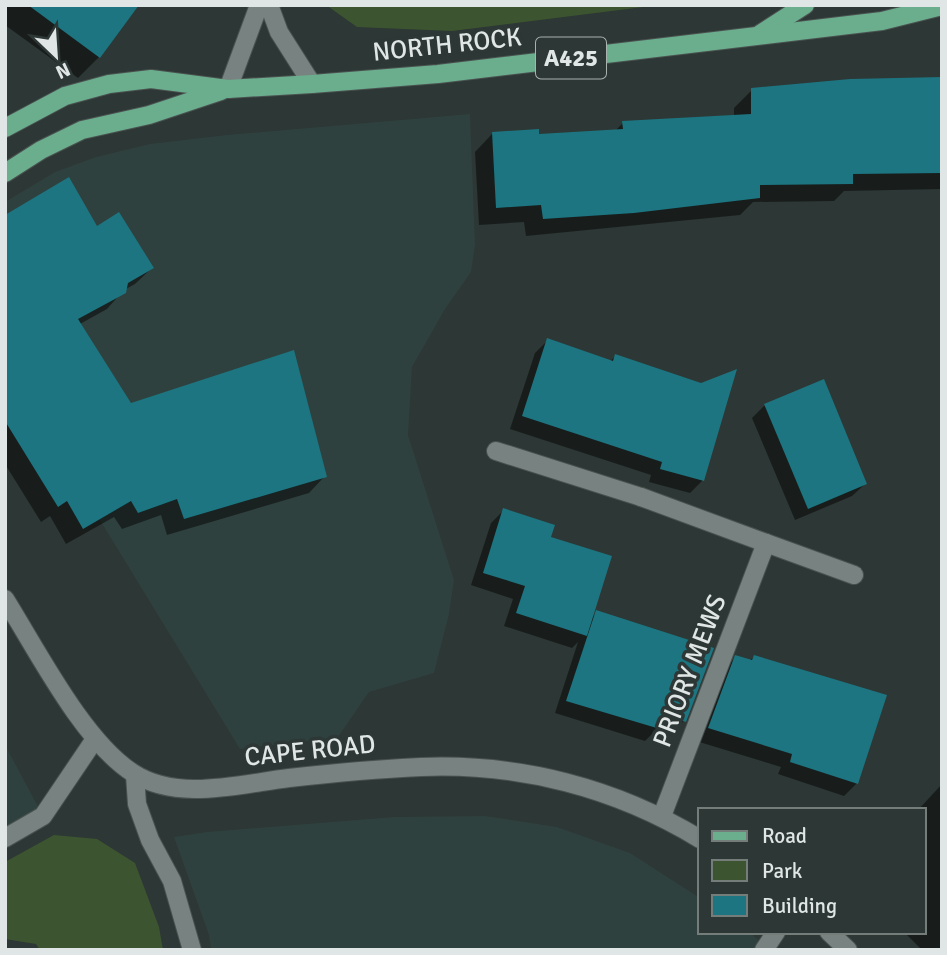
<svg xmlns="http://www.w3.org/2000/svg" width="947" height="955" font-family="Signika,sans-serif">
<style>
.built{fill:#2f413e}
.green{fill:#3c5530}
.shadow{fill:#0007}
.building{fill:#1c7580}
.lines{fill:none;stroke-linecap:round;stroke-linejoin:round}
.lane-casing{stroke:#4a5251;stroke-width:20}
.street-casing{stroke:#4a5251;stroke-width:20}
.secondary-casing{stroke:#4a5251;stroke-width:20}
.primary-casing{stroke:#4a5251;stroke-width:20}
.lane{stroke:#788381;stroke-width:18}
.street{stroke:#788381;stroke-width:18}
.secondary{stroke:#788381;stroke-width:18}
.primary{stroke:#6aae8d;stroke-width:18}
.labels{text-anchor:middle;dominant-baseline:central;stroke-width:7;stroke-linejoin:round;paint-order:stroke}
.shield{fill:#2d3735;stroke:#aab2b0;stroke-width:2}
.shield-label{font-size:24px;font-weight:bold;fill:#e0e6e5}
.street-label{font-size:26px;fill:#e0e6e5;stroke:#2d3735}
</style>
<rect width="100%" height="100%" fill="#2d3735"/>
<g class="built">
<polygon points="470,114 475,245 471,272 445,309 412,367 408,435 454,580 449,614 434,673 369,692 338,737 240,749 5,365 5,202 55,172 96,157 150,144 227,135"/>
<polygon points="5,745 43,816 5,838"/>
<polygon points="485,816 557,827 630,853 700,898 700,932 749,932 770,950 211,950 209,935 174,837 207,832 394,817"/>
</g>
<g class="green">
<polygon points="326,5 659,5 452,31 357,27"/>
<polygon points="54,835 97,839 135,863 159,927 163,950 40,950 36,944 5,939 5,862"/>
</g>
<g class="shadow">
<polygon points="5,5 137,5 99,57 78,78 5,25"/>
<polygon points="942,79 942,189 844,191 834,201 753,202 740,215 526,236 524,222 479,225 475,152 492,134 537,135 615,131 623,123 734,117 734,108 752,90"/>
<polygon points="5,218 97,228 152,268 135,284 124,290 107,309 80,324 130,405 325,476 309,493 167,535 161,515 122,529 114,517 66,544 50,516 41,522 5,464"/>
<polygon points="548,340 609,362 616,356 703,480 690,493 649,482 651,475 510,429 535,353"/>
<polygon points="765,405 865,484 852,496 795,520 752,418"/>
<polygon points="504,510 549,538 590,619 597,612 684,721 672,733 657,729 645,741 555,713 578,642 572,648 504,626 513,599 471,585 491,523"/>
<polygon points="736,657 749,661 754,657 857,783 844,796 778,774 781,767 696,741 723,670"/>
<polygon points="942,784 942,950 922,950 904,932 924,932 924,810 918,810"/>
</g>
<g class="building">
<polygon points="28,5 139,5 100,58"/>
<polygon points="942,77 942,173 853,174 853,184 760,185 760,198 634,213 543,219 541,205 496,208 492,132 539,129 539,134 623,129 622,121 751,114 751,88 850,79"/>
<polygon points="69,177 97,226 119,212 154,268 128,283 126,293 78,319 131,403 294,350 327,477 184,519 177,499 138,513 131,501 83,529 67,501 58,507 5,421 5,215"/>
<polygon points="547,338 613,361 615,354 701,383 737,369 704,481 660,469 662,462 522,416"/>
<polygon points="824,379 867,484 808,509 764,404"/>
<polygon points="503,508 555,525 551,537 612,556 587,636 516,613 525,586 483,573"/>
<polygon points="596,610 714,648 686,722 664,715 660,729 566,701"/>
<polygon points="735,655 752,660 754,655 887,695 858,784 790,762 792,754 708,728"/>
</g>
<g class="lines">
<defs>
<g id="lane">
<polyline points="496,451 641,497"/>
<polyline points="135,775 137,804 150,840 172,881 192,950"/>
<polyline points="5,838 43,816 95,739"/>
<polyline points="764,950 776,932"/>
</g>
<g id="street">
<polyline points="269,5 279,32 312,84"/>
<polyline points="228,89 259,5"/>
<polyline points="641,497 766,543 662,816"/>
<polyline points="766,543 854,575"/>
</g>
<g id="secondary">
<path d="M 5,599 C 37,650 83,741 133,773 C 178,802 240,784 289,778 C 333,773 377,769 421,767 C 520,763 616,788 700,839"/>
<polyline points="829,932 848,950"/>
</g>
<g id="primary">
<polyline points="760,34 805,5"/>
<polyline points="5,128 65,96 109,84 151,79 228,89 312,84 438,74 882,21 942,6"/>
<polyline points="5,173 41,150 82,130 149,115 221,91"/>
</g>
</defs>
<use href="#lane" class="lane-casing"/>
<use href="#street" class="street-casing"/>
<use href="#secondary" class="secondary-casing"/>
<use href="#primary" class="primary-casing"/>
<use href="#lane" class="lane"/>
<use href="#street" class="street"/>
<use href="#secondary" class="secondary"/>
<use href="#primary" class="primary"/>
</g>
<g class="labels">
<rect class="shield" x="536" y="37.5" width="70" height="41" rx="5"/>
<g class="shield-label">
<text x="571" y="58">A425</text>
</g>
<g class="street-label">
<text transform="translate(447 45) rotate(-6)">NORTH ROCK</text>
<text transform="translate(690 671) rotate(-69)">PRIORY MEWS</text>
<text transform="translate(310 751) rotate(-6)">CAPE ROAD</text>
</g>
</g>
<rect width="947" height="955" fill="none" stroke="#e0e6e5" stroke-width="14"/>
<rect x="698" y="808" width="228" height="126" fill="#2d3735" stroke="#757d7b" stroke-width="2"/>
<rect x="712" y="831" width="35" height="10" fill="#6aae8d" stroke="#757d7b" stroke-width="2"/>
<text x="762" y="843" font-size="21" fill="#e0e6e5">Road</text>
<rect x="712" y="860" width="35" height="21" fill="#3c5530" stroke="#757d7b" stroke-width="2"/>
<text x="762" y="878" font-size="21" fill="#e0e6e5">Park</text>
<rect x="712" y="895" width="35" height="21" fill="#1c7580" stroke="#757d7b" stroke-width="2"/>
<text x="762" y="913" font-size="21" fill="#e0e6e5">Building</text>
<g transform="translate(56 56) rotate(155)" stroke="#2d3735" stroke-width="5" paint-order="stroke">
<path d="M0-5L12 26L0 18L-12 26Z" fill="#e0e6e5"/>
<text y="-10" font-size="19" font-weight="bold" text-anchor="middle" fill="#e0e6e5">N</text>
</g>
</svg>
